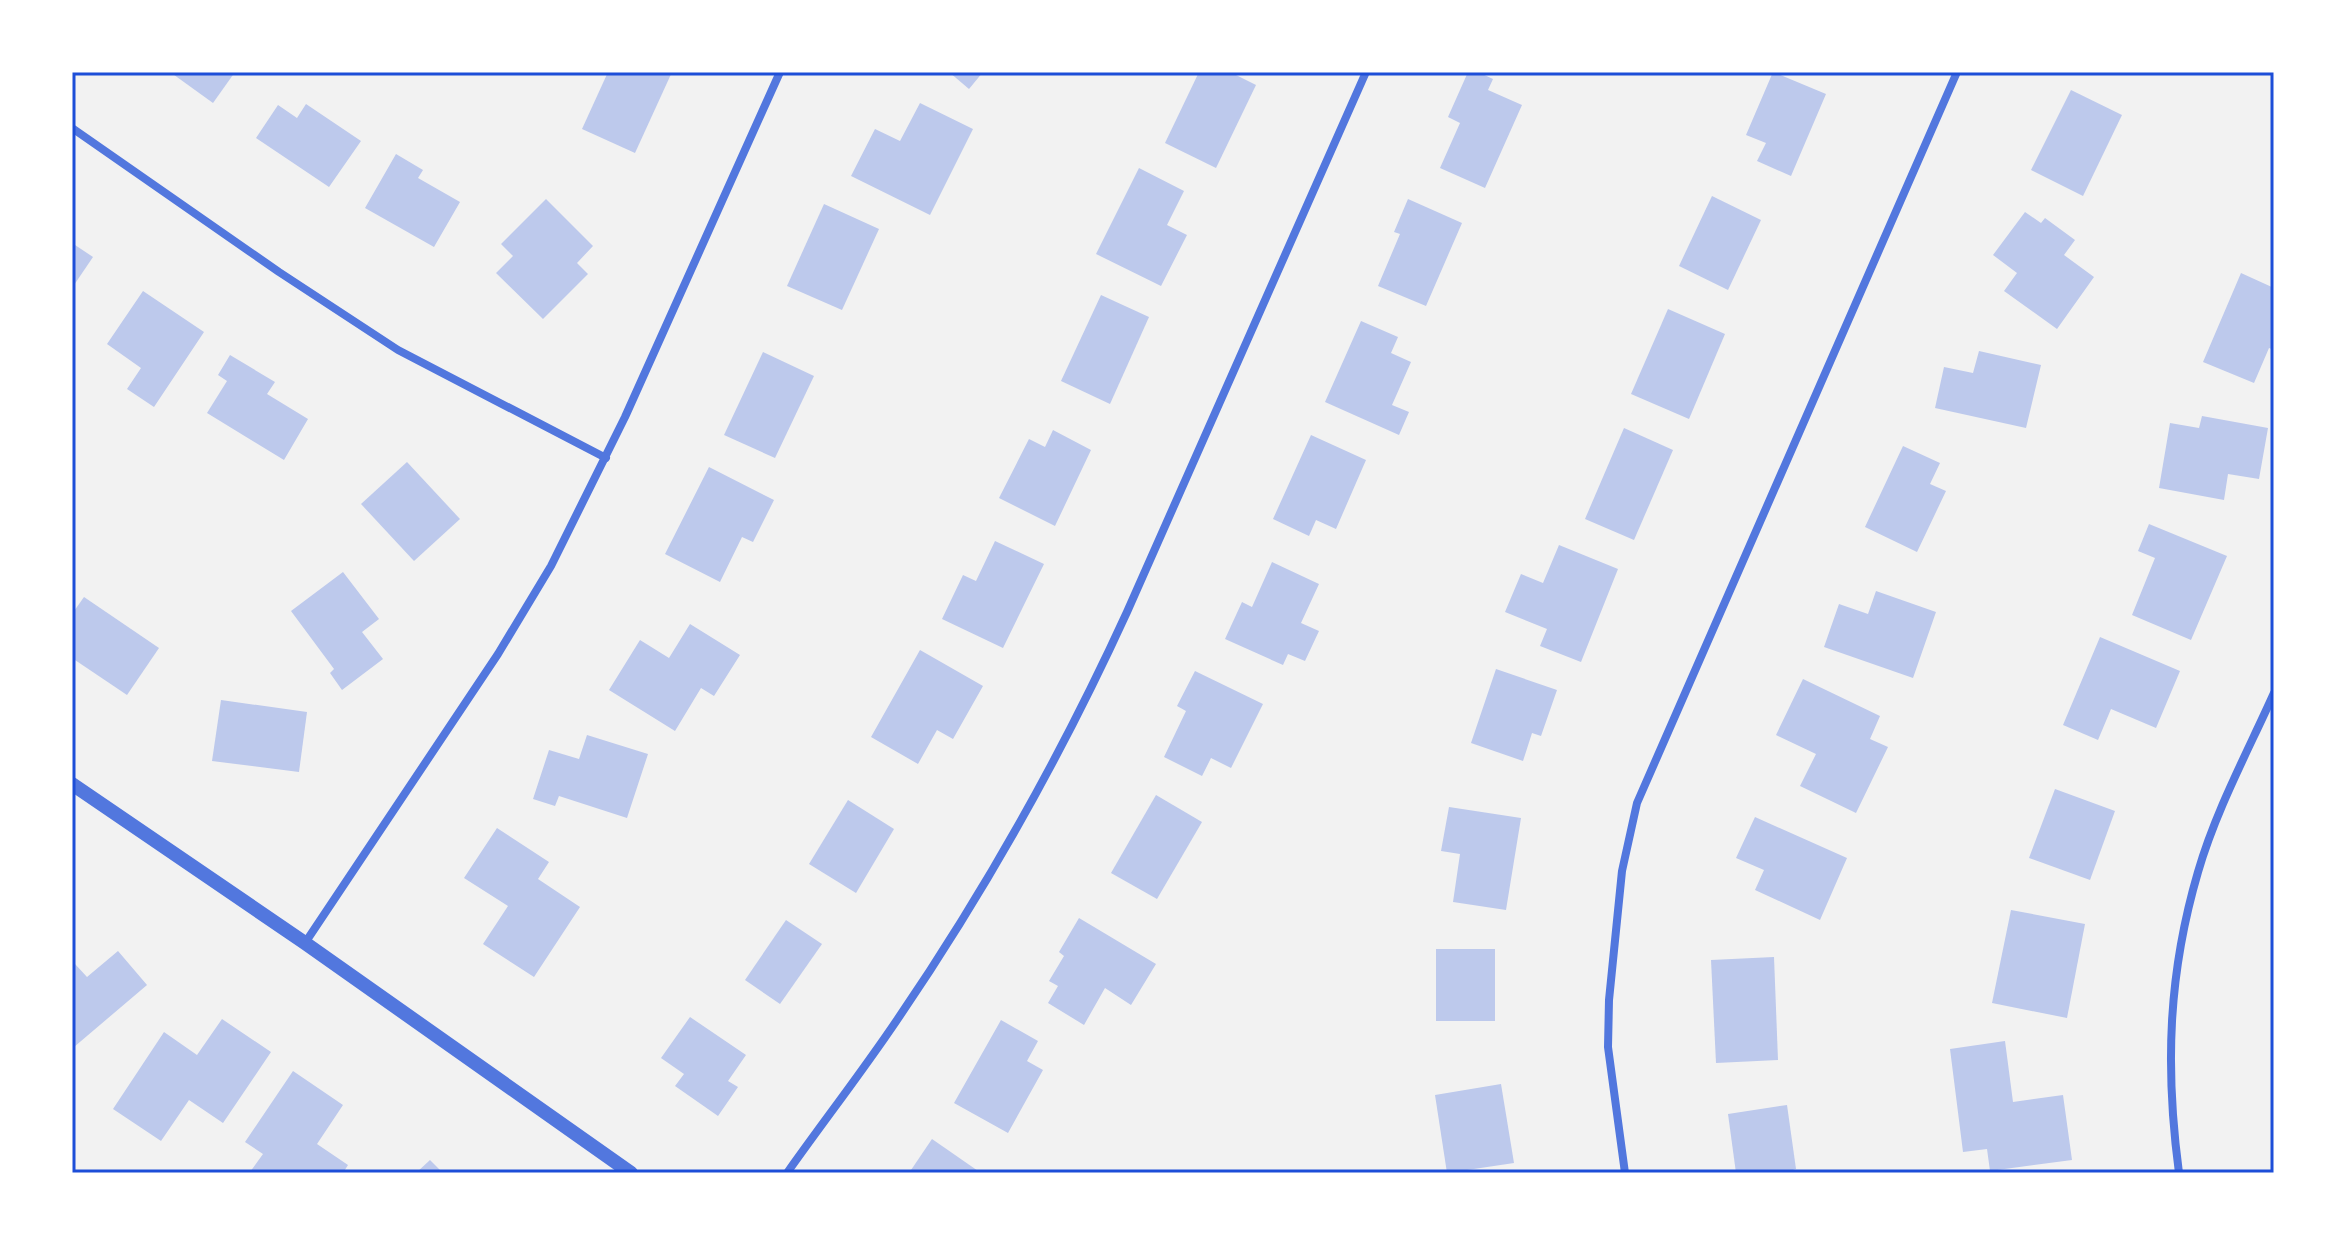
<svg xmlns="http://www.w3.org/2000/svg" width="2346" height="1245" font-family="'Work Sans',sans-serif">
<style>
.building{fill:#bdc9ec}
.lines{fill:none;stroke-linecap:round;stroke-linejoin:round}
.minor{stroke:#5277de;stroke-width:8}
.tertiary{stroke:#5277de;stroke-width:14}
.neatline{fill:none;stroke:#1d4ed8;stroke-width:3}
</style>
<rect width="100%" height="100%" fill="#f2f2f2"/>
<g class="building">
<polygon points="170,72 235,72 213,103"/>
<polygon points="608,72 672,72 635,153 582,129"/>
<polygon points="949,72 983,72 969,89"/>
<polygon points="1199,72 1230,72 1256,85 1216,168 1165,143"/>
<polygon points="1468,72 1478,72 1493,79 1488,90 1522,105 1485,188 1440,168 1460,123 1448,117"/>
<polygon points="1773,72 1826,94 1791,176 1757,161 1766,143 1746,135"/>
<polygon points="2071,90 2122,115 2083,196 2031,170"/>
<polygon points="920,103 973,129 930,215 851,176 875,129 900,141"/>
<polygon points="306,104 361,141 329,187 256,138 278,105 297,118"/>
<polygon points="396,154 423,170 418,178 460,202 434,247 365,208"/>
<polygon points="1139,168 1184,191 1167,225 1187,235 1161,286 1096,254"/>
<polygon points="1712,196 1761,220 1728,290 1679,266"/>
<polygon points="546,199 593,246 577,263 588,274 543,319 496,273 513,256 501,244"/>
<polygon points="1408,199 1462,223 1426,306 1378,286 1400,234 1394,232"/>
<polygon points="824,204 879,229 842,310 787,286"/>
<polygon points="2025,212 2041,223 2045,218 2075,240 2064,255 2094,277 2057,329 2004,291 2017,273 1993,255"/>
<polygon points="72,243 93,257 72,288"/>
<polygon points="2241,273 2274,288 2274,350 2269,348 2254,383 2203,362"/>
<polygon points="143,291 204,332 154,407 127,389 141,368 107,344"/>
<polygon points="1101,295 1149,317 1110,404 1061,381"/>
<polygon points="1668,309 1725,334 1689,419 1631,394"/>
<polygon points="1361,321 1398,337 1391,353 1411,362 1392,405 1409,412 1399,435 1325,402"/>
<polygon points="1979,351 2041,365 2026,428 1935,408 1944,367 1973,373"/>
<polygon points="763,352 814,376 775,458 724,435"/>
<polygon points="230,355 275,382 267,394 308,419 284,460 207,413 227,381 218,375"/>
<polygon points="2202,416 2268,428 2259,479 2228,474 2224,500 2159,488 2170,423 2199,428"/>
<polygon points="1624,428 1673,450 1634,540 1585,519"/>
<polygon points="1053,430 1091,450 1055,526 999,498 1029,439 1045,447"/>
<polygon points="1311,435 1366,460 1336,529 1316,520 1309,536 1273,519"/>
<polygon points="1903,446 1940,463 1930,484 1946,491 1917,552 1865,527"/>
<polygon points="407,462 460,519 414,561 361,504"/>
<polygon points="709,467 774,500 753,542 742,537 720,582 665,554"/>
<polygon points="2149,524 2227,556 2191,640 2132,615 2155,558 2138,551"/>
<polygon points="995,541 1044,564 1003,648 942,619 963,575 976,581"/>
<polygon points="1559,545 1618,569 1581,662 1540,646 1547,629 1505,612 1521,574 1543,583"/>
<polygon points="1272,562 1319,584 1301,623 1319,631 1305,661 1288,654 1283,665 1225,639 1242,602 1252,607"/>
<polygon points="343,572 379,619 362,632 383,659 342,690 330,673 334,669 291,611"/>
<polygon points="1876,591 1936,612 1913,678 1824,647 1839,604 1868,614"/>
<polygon points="84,597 159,648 127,695 72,658 72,614"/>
<polygon points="690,624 740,655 714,696 701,688 675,731 609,690 640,640 669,658"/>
<polygon points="2100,637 2180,671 2156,728 2111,709 2098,740 2063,725"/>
<polygon points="920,650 983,686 953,739 937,730 918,764 871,737"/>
<polygon points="1496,669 1557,690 1541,736 1532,733 1523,761 1471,743"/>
<polygon points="1195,671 1263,704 1231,768 1211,758 1202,776 1164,757 1186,711 1177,706"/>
<polygon points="1803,679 1880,716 1870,739 1888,747 1856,813 1800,786 1816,754 1776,735"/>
<polygon points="221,700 307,712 299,772 212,761"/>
<polygon points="587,735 648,754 627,818 559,796 555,806 533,799 549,750 579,759"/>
<polygon points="2055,789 2115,811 2090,880 2029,858"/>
<polygon points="1156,795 1202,822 1157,899 1111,873"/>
<polygon points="848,800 894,829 856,893 809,864"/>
<polygon points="1449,807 1521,818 1506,910 1453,902 1460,854 1441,851"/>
<polygon points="1755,817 1847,858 1820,920 1755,890 1764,870 1736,858"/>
<polygon points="497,828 549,862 538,879 580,907 534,977 483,944 508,906 464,878"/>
<polygon points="2011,910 2085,924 2067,1018 1992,1003"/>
<polygon points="1079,918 1156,964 1131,1005 1105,988 1084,1025 1048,1003 1058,986 1049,981 1064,956 1059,952"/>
<polygon points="786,920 822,944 780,1004 745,980"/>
<rect x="1436" y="949" width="59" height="72"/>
<polygon points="118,951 147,985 74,1047 72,1045 72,967 75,964 87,977"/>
<polygon points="1774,957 1778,1060 1716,1063 1711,960"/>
<polygon points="690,1017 746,1055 728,1081 738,1087 718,1116 675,1086 684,1074 661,1058"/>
<polygon points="222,1019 271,1052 223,1123 189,1100 161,1141 113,1109 164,1032 197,1055"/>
<polygon points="1001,1020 1038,1041 1027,1061 1043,1070 1008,1133 954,1103"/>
<polygon points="2005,1041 2013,1102 2063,1095 2072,1160 1990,1171 1987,1149 1963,1152 1950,1049"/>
<polygon points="293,1071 343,1105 317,1144 348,1165 343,1173 250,1172 263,1154 245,1142"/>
<polygon points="1501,1084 1514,1163 1447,1173 1435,1095"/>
<polygon points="1787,1105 1796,1169 1783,1173 1736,1173 1728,1114"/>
<polygon points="932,1139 981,1173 909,1173"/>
<polygon points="430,1160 443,1173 416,1173"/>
</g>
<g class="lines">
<g class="minor">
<polyline points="72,128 279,272 398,350 606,458"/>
<polyline points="305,943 498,654 551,566 625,417 780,72"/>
<path d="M 787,1173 C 823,1122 862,1072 897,1020 C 985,891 1062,754 1127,612 L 1366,72"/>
<polyline points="1625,1173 1608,1047 1609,1000 1622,871 1637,803 1957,72"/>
<path d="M 2179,1173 C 2165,1068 2168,974 2198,872 C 2216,810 2248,751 2274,693"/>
</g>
<polyline class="tertiary" points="72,784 305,943 631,1173"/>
</g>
<rect width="2346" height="1245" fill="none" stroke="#ffffff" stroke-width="148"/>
<rect x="74" y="74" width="2198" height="1097" class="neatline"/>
</svg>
